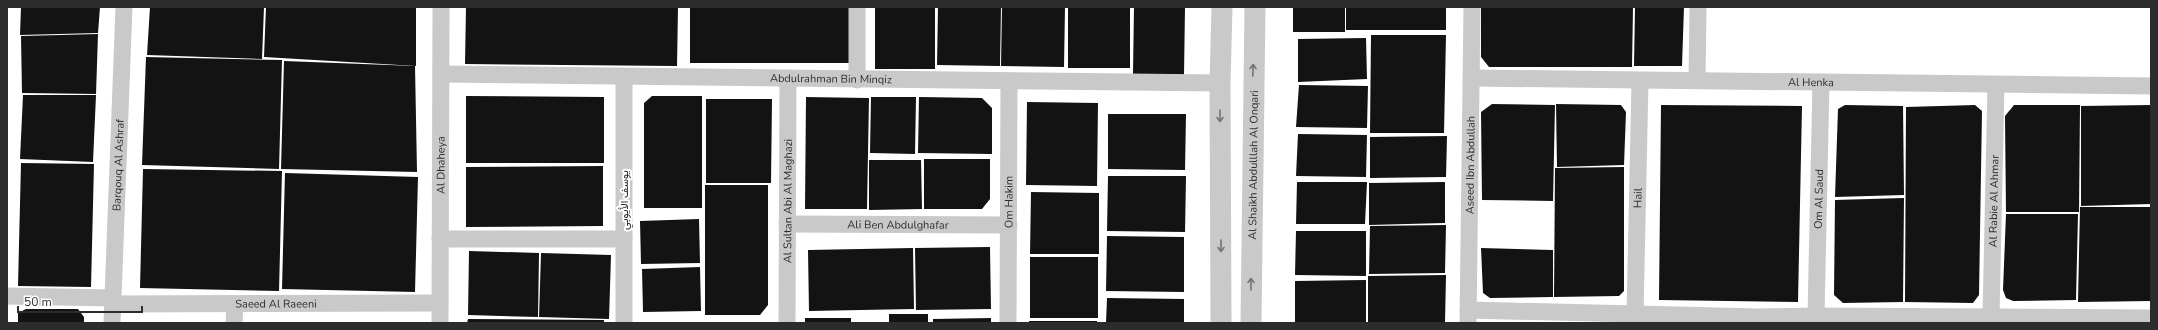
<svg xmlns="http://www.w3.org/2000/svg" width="2158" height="330" font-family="'Nunito Sans',Vazirmatn,sans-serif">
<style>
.building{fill:#131313}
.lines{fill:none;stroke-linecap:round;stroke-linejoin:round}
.minor{stroke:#c9c9c9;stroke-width:17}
.tertiary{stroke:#c9c9c9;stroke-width:21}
.oneway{stroke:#737373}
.labels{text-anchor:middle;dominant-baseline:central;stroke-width:4;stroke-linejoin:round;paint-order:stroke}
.street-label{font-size:11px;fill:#2c2c2c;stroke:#fff}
</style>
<rect width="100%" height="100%" fill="#fff"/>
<g class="building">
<polygon points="21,7 100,7 98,33 20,35"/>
<polygon points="150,7 264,7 262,59 147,55"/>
<polygon points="266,7 416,7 416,66 264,57"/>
<polygon points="466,7 678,7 677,66 465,64"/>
<rect x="690" y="7" width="159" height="56"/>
<rect x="875" y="7" width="60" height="62"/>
<polygon points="938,7 1001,7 1000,66 937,65"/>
<polygon points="1002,7 1065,7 1064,67 1001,66"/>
<rect x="1068" y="7" width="62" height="61"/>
<polygon points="1134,7 1185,7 1184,75 1133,74"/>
<rect x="1293" y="7" width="52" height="25"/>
<rect x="1346" y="7" width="100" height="23"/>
<polygon points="1481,7 1633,7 1632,67 1489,67 1481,57"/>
<polygon points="1635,7 1684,7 1682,66 1634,66"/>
<polygon points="98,34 96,94 22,93 21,36"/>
<polygon points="1371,35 1446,35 1444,133 1370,133"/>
<polygon points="1366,38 1367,79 1298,82 1298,39"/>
<polygon points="146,57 282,60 279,169 142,165"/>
<polygon points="284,61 415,66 417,172 281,169"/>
<polygon points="1299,85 1368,86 1367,128 1296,127"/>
<polygon points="23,95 96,95 93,162 20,159"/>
<polygon points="466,96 604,97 604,163 466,163"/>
<polygon points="652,96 702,96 702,208 644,208 644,103"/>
<polygon points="806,97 869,98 867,209 805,209"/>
<polygon points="871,97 916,97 915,154 870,153"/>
<polygon points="919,97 982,98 992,108 992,154 918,153"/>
<polygon points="706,99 772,99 771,183 706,183"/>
<polygon points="1027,102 1098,103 1097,186 1026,185"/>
<polygon points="1492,104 1555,105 1553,201 1482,200 1481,112"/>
<polygon points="1556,104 1621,105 1626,112 1624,165 1557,167"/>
<polygon points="1661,105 1802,106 1798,302 1659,300"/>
<polygon points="1845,105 1903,106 1904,195 1835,197 1838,109"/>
<polygon points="1975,105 1982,111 1979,295 1973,303 1905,302 1906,107"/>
<polygon points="2014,105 2080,105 2079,212 2006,212 2005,116"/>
<polygon points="2151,105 2151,204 2081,206 2081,106"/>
<polygon points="1108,114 1186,114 1185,170 1108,169"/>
<polygon points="1298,134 1367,135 1366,177 1296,176"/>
<polygon points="1447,136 1446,177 1370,178 1370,137"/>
<polygon points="924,159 990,159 990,199 982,209 924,209"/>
<polygon points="869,160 921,160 922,209 869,210"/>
<polygon points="21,163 94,164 91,287 18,286"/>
<polygon points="603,166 603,226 466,227 466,167"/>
<polygon points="1624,167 1624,291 1619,296 1554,297 1555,168"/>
<polygon points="143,169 282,171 279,291 140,288"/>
<polygon points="285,173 418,177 415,292 282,289"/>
<polygon points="1108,176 1186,176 1185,232 1107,231"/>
<polygon points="1297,182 1367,182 1365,224 1296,224"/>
<polygon points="1445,182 1445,223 1369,225 1369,183"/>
<polygon points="705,185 768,185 768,305 760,315 705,315"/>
<polygon points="1031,192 1099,193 1099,254 1030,254"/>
<polygon points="1904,198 1903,302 1843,303 1834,295 1835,200"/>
<polygon points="2080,207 2151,207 2151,301 2078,302"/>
<polygon points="2006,214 2078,214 2076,300 2013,301 2006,298 2003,290"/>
<polygon points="699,219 700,263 641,264 640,221"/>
<polygon points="1446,225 1445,273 1369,274 1370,226"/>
<polygon points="1296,231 1366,231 1366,276 1295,275"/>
<polygon points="1107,236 1184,237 1184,292 1106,291"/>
<polygon points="990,247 991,309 916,310 915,248"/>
<polygon points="913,248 914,309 809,311 808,250"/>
<polygon points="1481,248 1553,250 1553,297 1490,298 1483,293"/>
<polygon points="469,251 539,253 538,317 468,315"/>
<polygon points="541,253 611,255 609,319 539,317"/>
<rect x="1030" y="257" width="68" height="61"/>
<polygon points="700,267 701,311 643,312 642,269"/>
<polygon points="1446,275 1445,323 1368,323 1368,276"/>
<polygon points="1366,280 1366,323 1295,323 1295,281"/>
<polygon points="1107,298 1184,299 1184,323 1106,323"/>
<polygon points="26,309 78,309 84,317 84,323 18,323 18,313"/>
<rect x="889" y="314" width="39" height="9"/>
<rect x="805" y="318" width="46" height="5"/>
<polygon points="991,318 991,323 933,323 933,319"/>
<polygon points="468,319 604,320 604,323 467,323"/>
<rect x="1029" y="321" width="68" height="2"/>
</g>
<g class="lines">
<g class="minor">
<path id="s1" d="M 441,74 L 1220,83"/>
<path id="s2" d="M 1472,78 L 2151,86"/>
<polyline points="857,80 857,7"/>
<polyline points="1697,80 1698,7"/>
<path id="s3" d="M 787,224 L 1009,225"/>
<polyline points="440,239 624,239"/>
<polyline points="7,296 112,298"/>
<path id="s4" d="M 112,304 L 440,303"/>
<polyline points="1468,310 1758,317 1816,316 2151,318"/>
<path id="s5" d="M 1635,315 L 1640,81"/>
<path id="s6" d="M 1816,316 L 1821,82"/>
<path id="s7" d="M 1991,316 L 1996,85"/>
<path id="s8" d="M 112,323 L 124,7"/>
<polyline points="234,323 235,304"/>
<path id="s9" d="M 440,323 L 441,7"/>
<polyline points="624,323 624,77"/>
<path id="s10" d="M 787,323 L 788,79"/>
<path id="s11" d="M 1008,323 L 1009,82"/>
<path id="s12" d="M 1468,323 L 1472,7"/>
</g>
<g class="tertiary">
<polyline points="1221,323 1220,83 1222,7"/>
<path id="s13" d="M 1251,323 L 1255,7"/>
</g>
</g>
<defs><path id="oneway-shaft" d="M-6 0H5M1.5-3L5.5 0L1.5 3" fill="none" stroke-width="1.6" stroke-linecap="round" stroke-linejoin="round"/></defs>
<g class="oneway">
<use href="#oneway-shaft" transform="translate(1253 70) rotate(-88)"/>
<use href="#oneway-shaft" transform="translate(1220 116) rotate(90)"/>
<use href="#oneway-shaft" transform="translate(1221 246) rotate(90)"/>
<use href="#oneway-shaft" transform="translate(1251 284) rotate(-90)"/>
</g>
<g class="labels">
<g class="street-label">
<text stroke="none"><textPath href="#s1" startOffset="390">Abdulrahman Bin Minqiz</textPath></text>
<text stroke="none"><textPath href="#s2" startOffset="339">Al Henka</textPath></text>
<text stroke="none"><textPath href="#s8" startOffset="158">Barqouq Al Ashraf</textPath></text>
<text stroke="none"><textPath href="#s9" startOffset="158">Al Dhaheya</textPath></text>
<text stroke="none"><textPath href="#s13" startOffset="158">Al Shaikh Abdulllah Al Onqari</textPath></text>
<text stroke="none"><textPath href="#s12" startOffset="158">Aseed Ibn Abdullah</textPath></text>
<text stroke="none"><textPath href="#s5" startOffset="117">Hail</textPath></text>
<text stroke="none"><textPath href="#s6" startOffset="117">Om Al Saud</textPath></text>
<text transform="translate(624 200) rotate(-90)">يوسف الأيوبي</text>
<text stroke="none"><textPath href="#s10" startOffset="122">Al Sultan Abi Al Maghazi</textPath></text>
<text stroke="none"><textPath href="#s7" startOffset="115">Al Rabie Al Ahmar</textPath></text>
<text stroke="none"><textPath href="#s11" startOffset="121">Om Hakim</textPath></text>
<text stroke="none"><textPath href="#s3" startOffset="111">Ali Ben Abdulghafar</textPath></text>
<text stroke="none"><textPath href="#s4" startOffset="164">Saeed Al Raeeni</textPath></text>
</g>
</g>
<rect width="2158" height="330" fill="none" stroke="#2c2c2c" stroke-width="16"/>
<path d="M18 306v6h124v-6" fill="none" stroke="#2c2c2c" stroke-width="2"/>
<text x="24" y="306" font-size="12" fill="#2c2c2c" stroke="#ffffff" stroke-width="3" paint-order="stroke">50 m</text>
</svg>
